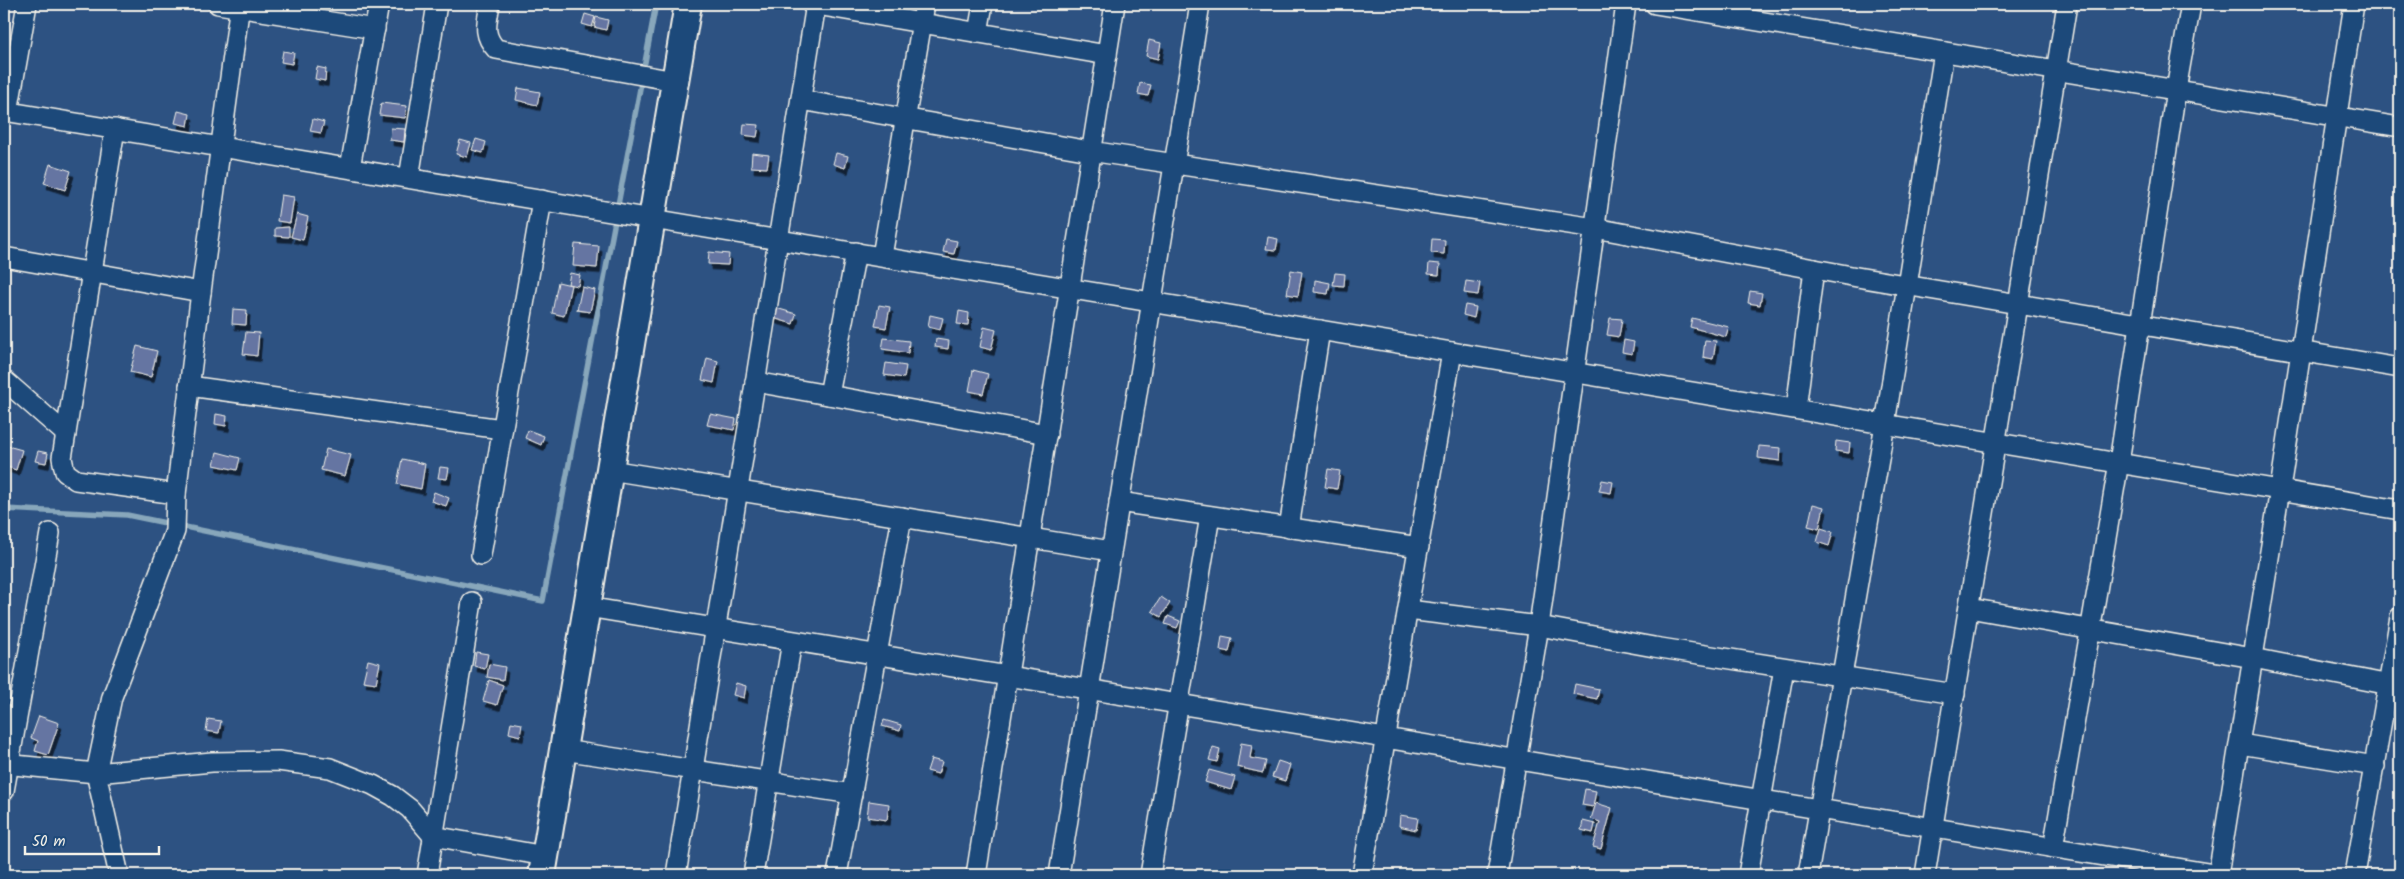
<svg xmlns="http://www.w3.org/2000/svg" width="2404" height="879" font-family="Kalam,sans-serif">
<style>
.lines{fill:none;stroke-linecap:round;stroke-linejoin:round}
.stream{stroke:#88a7bb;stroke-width:5.5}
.building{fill:#6574a2;stroke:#f4f1e8;filter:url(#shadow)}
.street-casing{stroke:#f4f1e8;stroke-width:22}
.secondary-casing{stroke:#f4f1e8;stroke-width:30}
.street{stroke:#1f4a7a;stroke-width:19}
.secondary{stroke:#1f4a7a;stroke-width:26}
</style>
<defs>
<filter id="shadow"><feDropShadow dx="3" dy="5.5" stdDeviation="0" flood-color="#0009"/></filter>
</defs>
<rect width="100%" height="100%" fill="#2d5282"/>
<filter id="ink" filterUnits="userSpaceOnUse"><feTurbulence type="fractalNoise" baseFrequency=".02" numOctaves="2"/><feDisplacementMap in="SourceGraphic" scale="10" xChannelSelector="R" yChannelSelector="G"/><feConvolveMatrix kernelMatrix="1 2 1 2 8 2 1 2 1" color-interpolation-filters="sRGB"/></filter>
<g filter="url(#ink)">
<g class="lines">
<polyline class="stream" points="4,509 127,515 543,601 656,4"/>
</g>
<g class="building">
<polygon points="585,14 595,17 592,27 582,24"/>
<polygon points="596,17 608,20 606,30 594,27"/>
<polygon points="1149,40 1161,43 1158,59 1146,56"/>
<polygon points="283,51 294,53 292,64 281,62"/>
<polygon points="317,67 326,69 325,81 315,79"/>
<polygon points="1140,83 1151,85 1148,96 1138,94"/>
<polygon points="518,88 540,92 537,105 516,100"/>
<polygon points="381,103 407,106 405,118 379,115"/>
<polygon points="178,111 190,114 188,126 175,123"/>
<polygon points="313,119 324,122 321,133 310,131"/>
<polygon points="744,124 759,125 757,137 743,135"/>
<polygon points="391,128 405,129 404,142 390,140"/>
<polygon points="476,139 486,142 483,153 472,150"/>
<polygon points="460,140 471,143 467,157 456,154"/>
<polygon points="752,153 769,155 767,168 751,167"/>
<polygon points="836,153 848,156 845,168 833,164"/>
<polygon points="50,164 71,171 65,190 44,183"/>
<polygon points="281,195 294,197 290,223 277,221"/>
<polygon points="297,214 308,217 303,240 291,237"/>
<polygon points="289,227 289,237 275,236 275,228"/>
<polygon points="1268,237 1278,239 1276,250 1266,249"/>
<polygon points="946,239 957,241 954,254 943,252"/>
<polygon points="1432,239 1445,240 1444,254 1431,253"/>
<polygon points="575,244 599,246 597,268 573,266"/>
<polygon points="709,252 729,254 728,265 708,264"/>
<polygon points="1429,263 1440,264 1439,275 1428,274"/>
<polygon points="1291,270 1302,272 1298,296 1287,294"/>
<polygon points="570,273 580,275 578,286 568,284"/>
<polygon points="1335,273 1345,274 1344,286 1333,285"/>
<polygon points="1315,280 1330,283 1328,294 1314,292"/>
<polygon points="1466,281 1480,283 1478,295 1464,293"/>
<polygon points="558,282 571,285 564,316 552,313"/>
<polygon points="582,287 595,290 590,312 577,310"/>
<polygon points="1750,291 1762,293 1760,305 1748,303"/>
<polygon points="879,305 890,307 886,328 875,326"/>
<polygon points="1465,305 1476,307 1474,318 1463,315"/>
<polygon points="776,308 796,314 793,324 773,318"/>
<polygon points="233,309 247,310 246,325 232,324"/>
<polygon points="959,311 969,313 968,325 957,324"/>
<polygon points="930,315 943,318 940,330 928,327"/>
<polygon points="1610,318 1622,319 1619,337 1607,335"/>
<polygon points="1692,318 1729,327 1726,337 1690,327"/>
<polygon points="984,327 996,330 991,350 980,347"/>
<polygon points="246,332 259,333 257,356 243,354"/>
<polygon points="884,338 909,341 908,353 882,349"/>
<polygon points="936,339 949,341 948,349 935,347"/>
<polygon points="1624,340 1634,342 1632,354 1622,352"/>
<polygon points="1705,340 1716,341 1713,359 1703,357"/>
<polygon points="137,346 157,351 151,377 130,372"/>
<polygon points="707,358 718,361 714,383 702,380"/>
<polygon points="886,363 906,366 904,378 884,375"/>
<polygon points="973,370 988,374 983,394 969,391"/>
<polygon points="216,414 227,416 226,426 215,424"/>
<polygon points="710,414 736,419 734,430 707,425"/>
<polygon points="528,430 544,436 541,445 525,438"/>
<polygon points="1836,441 1850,443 1849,453 1835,451"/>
<polygon points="4,445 22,450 16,470 4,466"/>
<polygon points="1759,446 1781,448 1780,461 1758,458"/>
<polygon points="326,449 351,455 345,476 321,470"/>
<polygon points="38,451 48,453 46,463 35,461"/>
<polygon points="217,452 240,458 237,470 214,465"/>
<polygon points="402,459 425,464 421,489 397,484"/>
<polygon points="440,467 449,468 447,479 438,478"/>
<polygon points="1328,469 1340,471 1337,489 1325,487"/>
<polygon points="1602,480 1613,482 1611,493 1599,491"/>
<polygon points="434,492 449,498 446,506 431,501"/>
<polygon points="1813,504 1824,507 1819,529 1808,526"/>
<polygon points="1821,528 1833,532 1829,546 1817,542"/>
<polygon points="1161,597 1170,603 1161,617 1152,611"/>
<polygon points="1168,616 1180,621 1177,628 1165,624"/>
<polygon points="1222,636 1232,638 1229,652 1220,650"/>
<polygon points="476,652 488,654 485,669 474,666"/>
<polygon points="368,660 380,663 376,683 363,681"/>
<polygon points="489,664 505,667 503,680 487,677"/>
<polygon points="489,680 503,685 497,705 483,701"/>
<polygon points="736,683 746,686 744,698 733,695"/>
<polygon points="1575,684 1599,689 1597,699 1573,694"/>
<polygon points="39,716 59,723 48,755 35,751 38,741 31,738"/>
<polygon points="208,719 221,721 219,733 206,731"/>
<polygon points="884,720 901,725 900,731 882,726"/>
<polygon points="511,722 522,724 520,736 509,733"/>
<polygon points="1241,743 1252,745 1250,758 1266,761 1263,773 1237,767"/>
<polygon points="1213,747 1220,749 1217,762 1209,760"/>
<polygon points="931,759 942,762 938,774 927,771"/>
<polygon points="1278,761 1290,765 1285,781 1272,777"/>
<polygon points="1209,770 1235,777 1231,790 1205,782"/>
<polygon points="1585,789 1596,791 1593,807 1582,805"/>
<polygon points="869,801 889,804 887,820 867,817"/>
<polygon points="1596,803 1612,808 1601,849 1593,847 1600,822 1591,819"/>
<polygon points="1400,815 1418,818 1416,830 1399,826"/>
<polygon points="1583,821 1595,824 1593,833 1581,830"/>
</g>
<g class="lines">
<defs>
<g id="street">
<polyline points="218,4 375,29"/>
<path d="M 490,4 C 487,23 482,34 496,49 L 675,81"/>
<polyline points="811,4 1107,55"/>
<polyline points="1655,4 2400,127"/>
<polyline points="978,33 983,4"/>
<polyline points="801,100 1090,151 1595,228 1857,277 2400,368"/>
<polyline points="4,111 2400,510"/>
<polyline points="8,112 27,4"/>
<polyline points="115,129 62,458 65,472 76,480 176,494"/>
<polyline points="350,168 379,4"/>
<polyline points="409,178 437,4"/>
<polyline points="882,256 925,4"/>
<polyline points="4,257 201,292"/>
<polyline points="4,380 66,434"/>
<polyline points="755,382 1047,434"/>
<polyline points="189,386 502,429"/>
<polyline points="829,395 856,252"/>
<polyline points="1796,409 1814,269"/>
<polyline points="610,470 1111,551"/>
<polyline points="1119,502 1419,547"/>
<polyline points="1289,528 1320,330"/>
<polyline points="481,555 542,200"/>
<polyline points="587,607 2220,875"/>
<polyline points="1969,608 2253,658 2400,687"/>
<polyline points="1408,610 1539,626 1654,647 1955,694"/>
<polyline points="2240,744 2375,766"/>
<polyline points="563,750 852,794"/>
<polyline points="4,764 96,773 212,762 278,761 330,768 373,785 393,796 410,809 433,836 545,856"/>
<polyline points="4,791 50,533"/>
<polyline points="2053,848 2119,462 2176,90 2191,4"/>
<polyline points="119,875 96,773 112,697 175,531 176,494 201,292 240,4"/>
<polyline points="427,875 472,602"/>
<polyline points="676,875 816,4"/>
<polyline points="753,875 792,641"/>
<polyline points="837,875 902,517"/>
<polyline points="976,875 1115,4"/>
<polyline points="1059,875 1200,4"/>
<polyline points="1150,875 1210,516"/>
<polyline points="1362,875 1452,352"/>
<polyline points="1497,875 1539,626 1626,4"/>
<polyline points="1748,875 1784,668"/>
<polyline points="1808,875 1885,424 1944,52"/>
<polyline points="1925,875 2067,4"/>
<polyline points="2218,875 2280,489 2354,4"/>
<polyline points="2355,875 2400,617"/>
</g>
<polyline id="secondary" points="542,875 688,4"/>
</defs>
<use href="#street" class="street-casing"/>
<use href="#secondary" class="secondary-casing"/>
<use href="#street" class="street"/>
<use href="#secondary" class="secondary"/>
</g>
</g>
<rect width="2404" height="879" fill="none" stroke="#1f4a7a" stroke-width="20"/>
<rect x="10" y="10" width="2384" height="859" fill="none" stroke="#f4f1e8" stroke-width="2" filter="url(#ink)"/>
<path d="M25 846v8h134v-8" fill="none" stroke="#f4f1e8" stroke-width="2.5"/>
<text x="32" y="846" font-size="15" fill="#f4f1e8" stroke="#1f4a7a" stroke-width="4" paint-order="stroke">50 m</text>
</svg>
